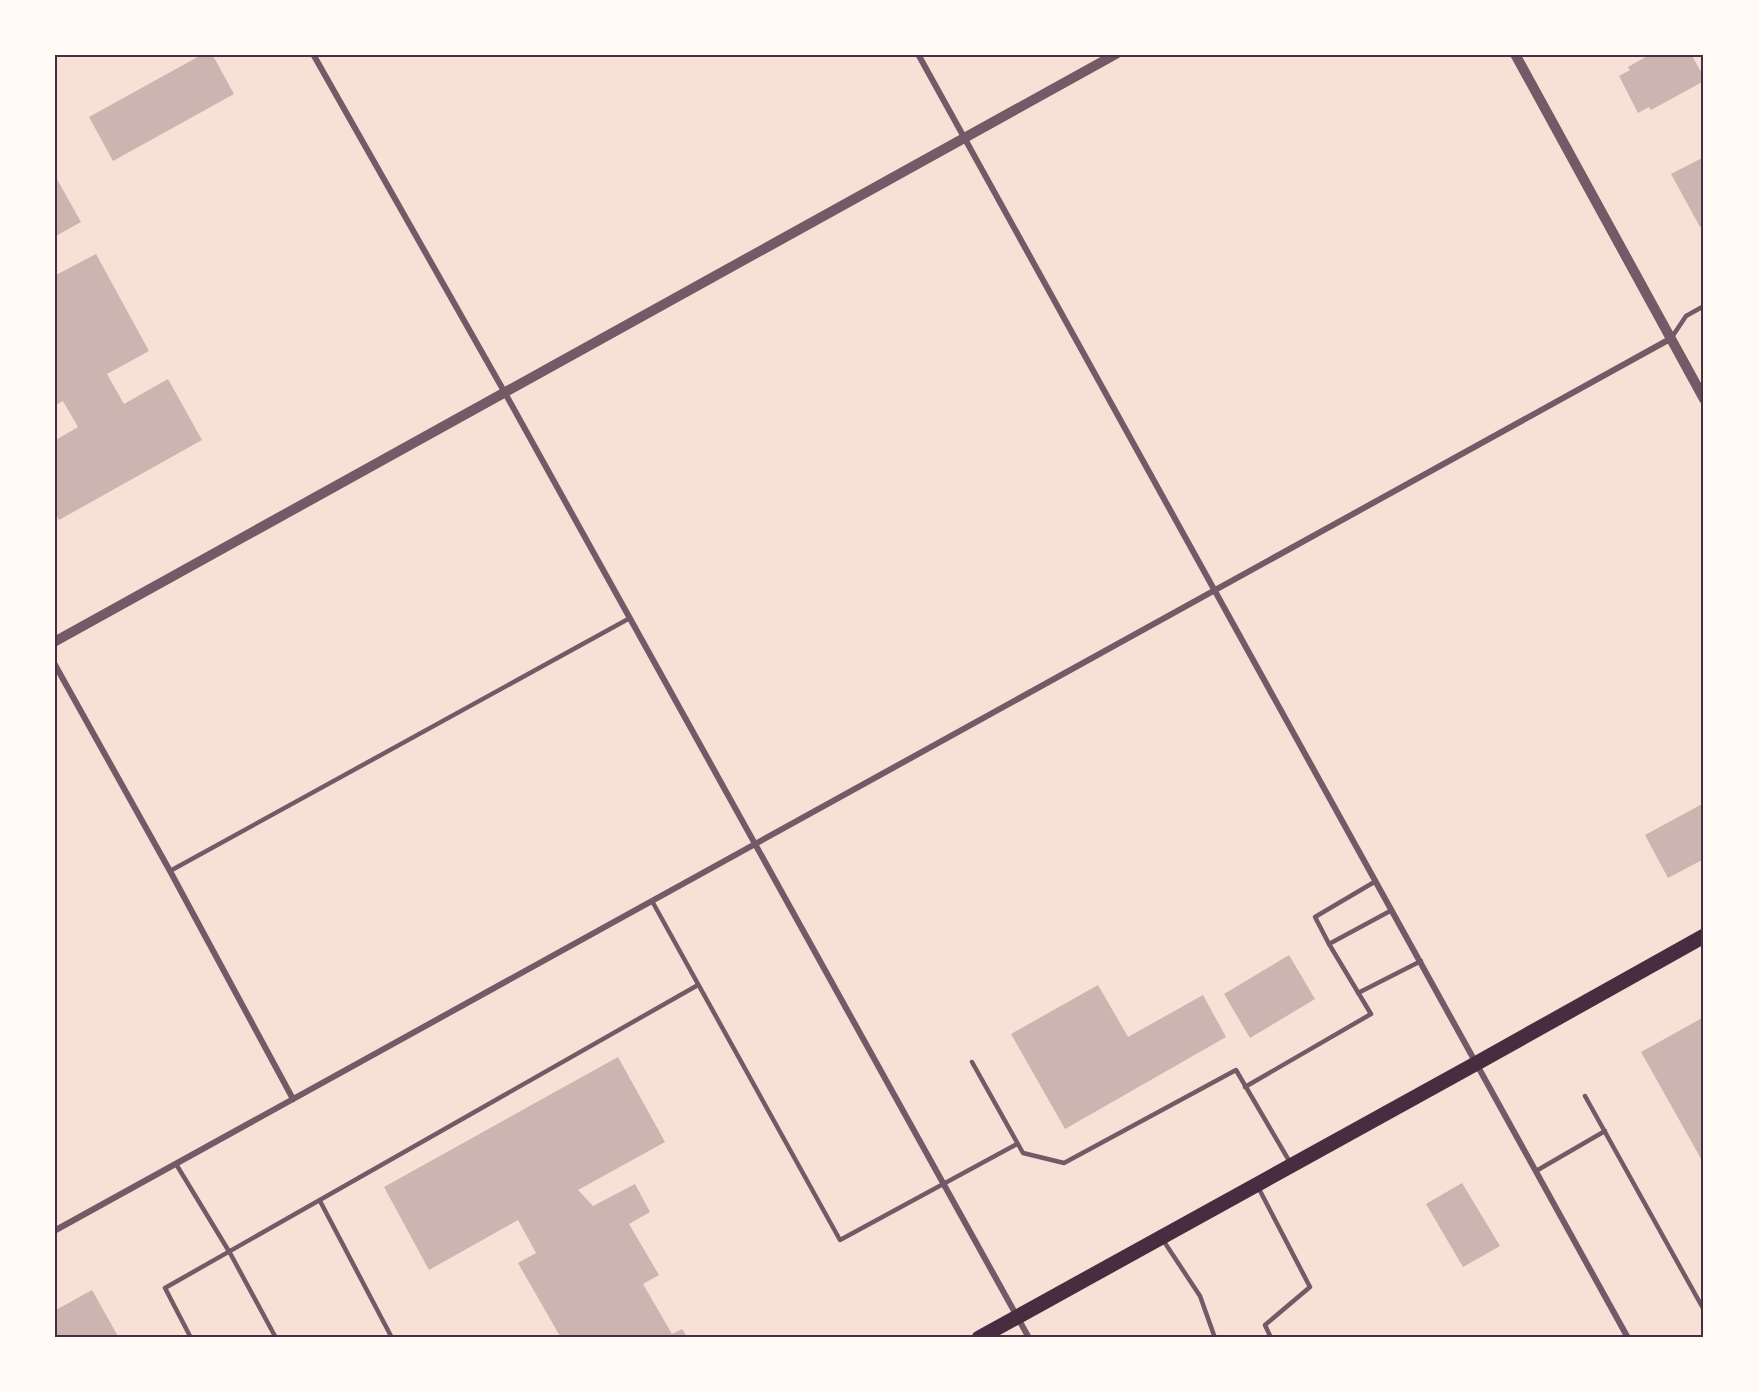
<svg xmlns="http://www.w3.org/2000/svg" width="1758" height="1392" font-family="'Archivo Narrow',sans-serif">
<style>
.building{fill:#ccb4b1}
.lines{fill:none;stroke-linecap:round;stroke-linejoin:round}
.service{stroke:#755966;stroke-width:4.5}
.minor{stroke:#755966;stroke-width:6}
.tertiary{stroke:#755966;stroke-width:10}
.primary{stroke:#4a2c40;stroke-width:15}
.neatline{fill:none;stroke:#4a2c40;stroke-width:2}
</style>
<rect width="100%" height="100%" fill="#f7e1d7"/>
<g class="building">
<polygon points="203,54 212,54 234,94 113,161 89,117"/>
<polygon points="1651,54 1691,54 1704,77 1704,81 1651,110 1649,107 1638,113 1619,76 1630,70 1628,67"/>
<polygon points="1704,157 1704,224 1700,227 1671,174"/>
<polygon points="54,174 81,222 54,237"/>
<polygon points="96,254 149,351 107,374 124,404 168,379 202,440 59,520 54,512 54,441 78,427 63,401 54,406 54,276"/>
<polygon points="1704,803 1704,859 1668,878 1645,835"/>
<polygon points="1289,955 1315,999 1250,1038 1224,994"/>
<polygon points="1098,985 1128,1037 1203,995 1226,1037 1065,1129 1011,1034"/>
<polygon points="1704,1017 1704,1164 1641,1052"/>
<polygon points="618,1057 665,1142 578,1190 593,1206 635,1184 650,1212 629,1224 659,1275 643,1284 672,1334 682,1329 688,1338 561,1338 518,1263 536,1253 518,1220 429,1270 384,1187"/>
<polygon points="1462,1183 1500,1246 1463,1267 1426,1204"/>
<polygon points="92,1290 119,1338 54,1338 54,1311"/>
</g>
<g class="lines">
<g class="service">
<polyline points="1672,337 1686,316 1704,306"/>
<polyline points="170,871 630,618"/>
<polyline points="652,901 840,1240 1017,1144"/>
<polyline points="1329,944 1315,917 1376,881"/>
<polyline points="1358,993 1421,961"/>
<polyline points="972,1062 1023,1153 1064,1163 1236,1070 1291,1164"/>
<polyline points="1245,1087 1371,1014 1329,944 1392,910"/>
<polyline points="1585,1096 1704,1310"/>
<polyline points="176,1164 230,1253 276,1338"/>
<polyline points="1536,1171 1605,1131"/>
<polyline points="1258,1187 1310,1287 1265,1325 1271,1338"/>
<polyline points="320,1201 392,1338"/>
<polyline points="1163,1240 1200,1296 1215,1338"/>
<polyline points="191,1338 165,1288 698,985"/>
</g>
<g class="minor">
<polyline points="313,54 505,393 1029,1338"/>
<polyline points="918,54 1628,1338"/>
<polyline points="54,663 170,871 293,1099"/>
<polyline points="54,1231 1670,339"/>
</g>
<g class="tertiary">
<polyline points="1515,54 1704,399"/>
<polyline points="54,642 1116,54"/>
</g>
<polyline class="primary" points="979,1338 1477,1063 1704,936"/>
</g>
<rect width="1758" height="1392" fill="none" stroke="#fffaf5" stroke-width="111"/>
<rect x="56" y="56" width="1646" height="1280" class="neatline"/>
</svg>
